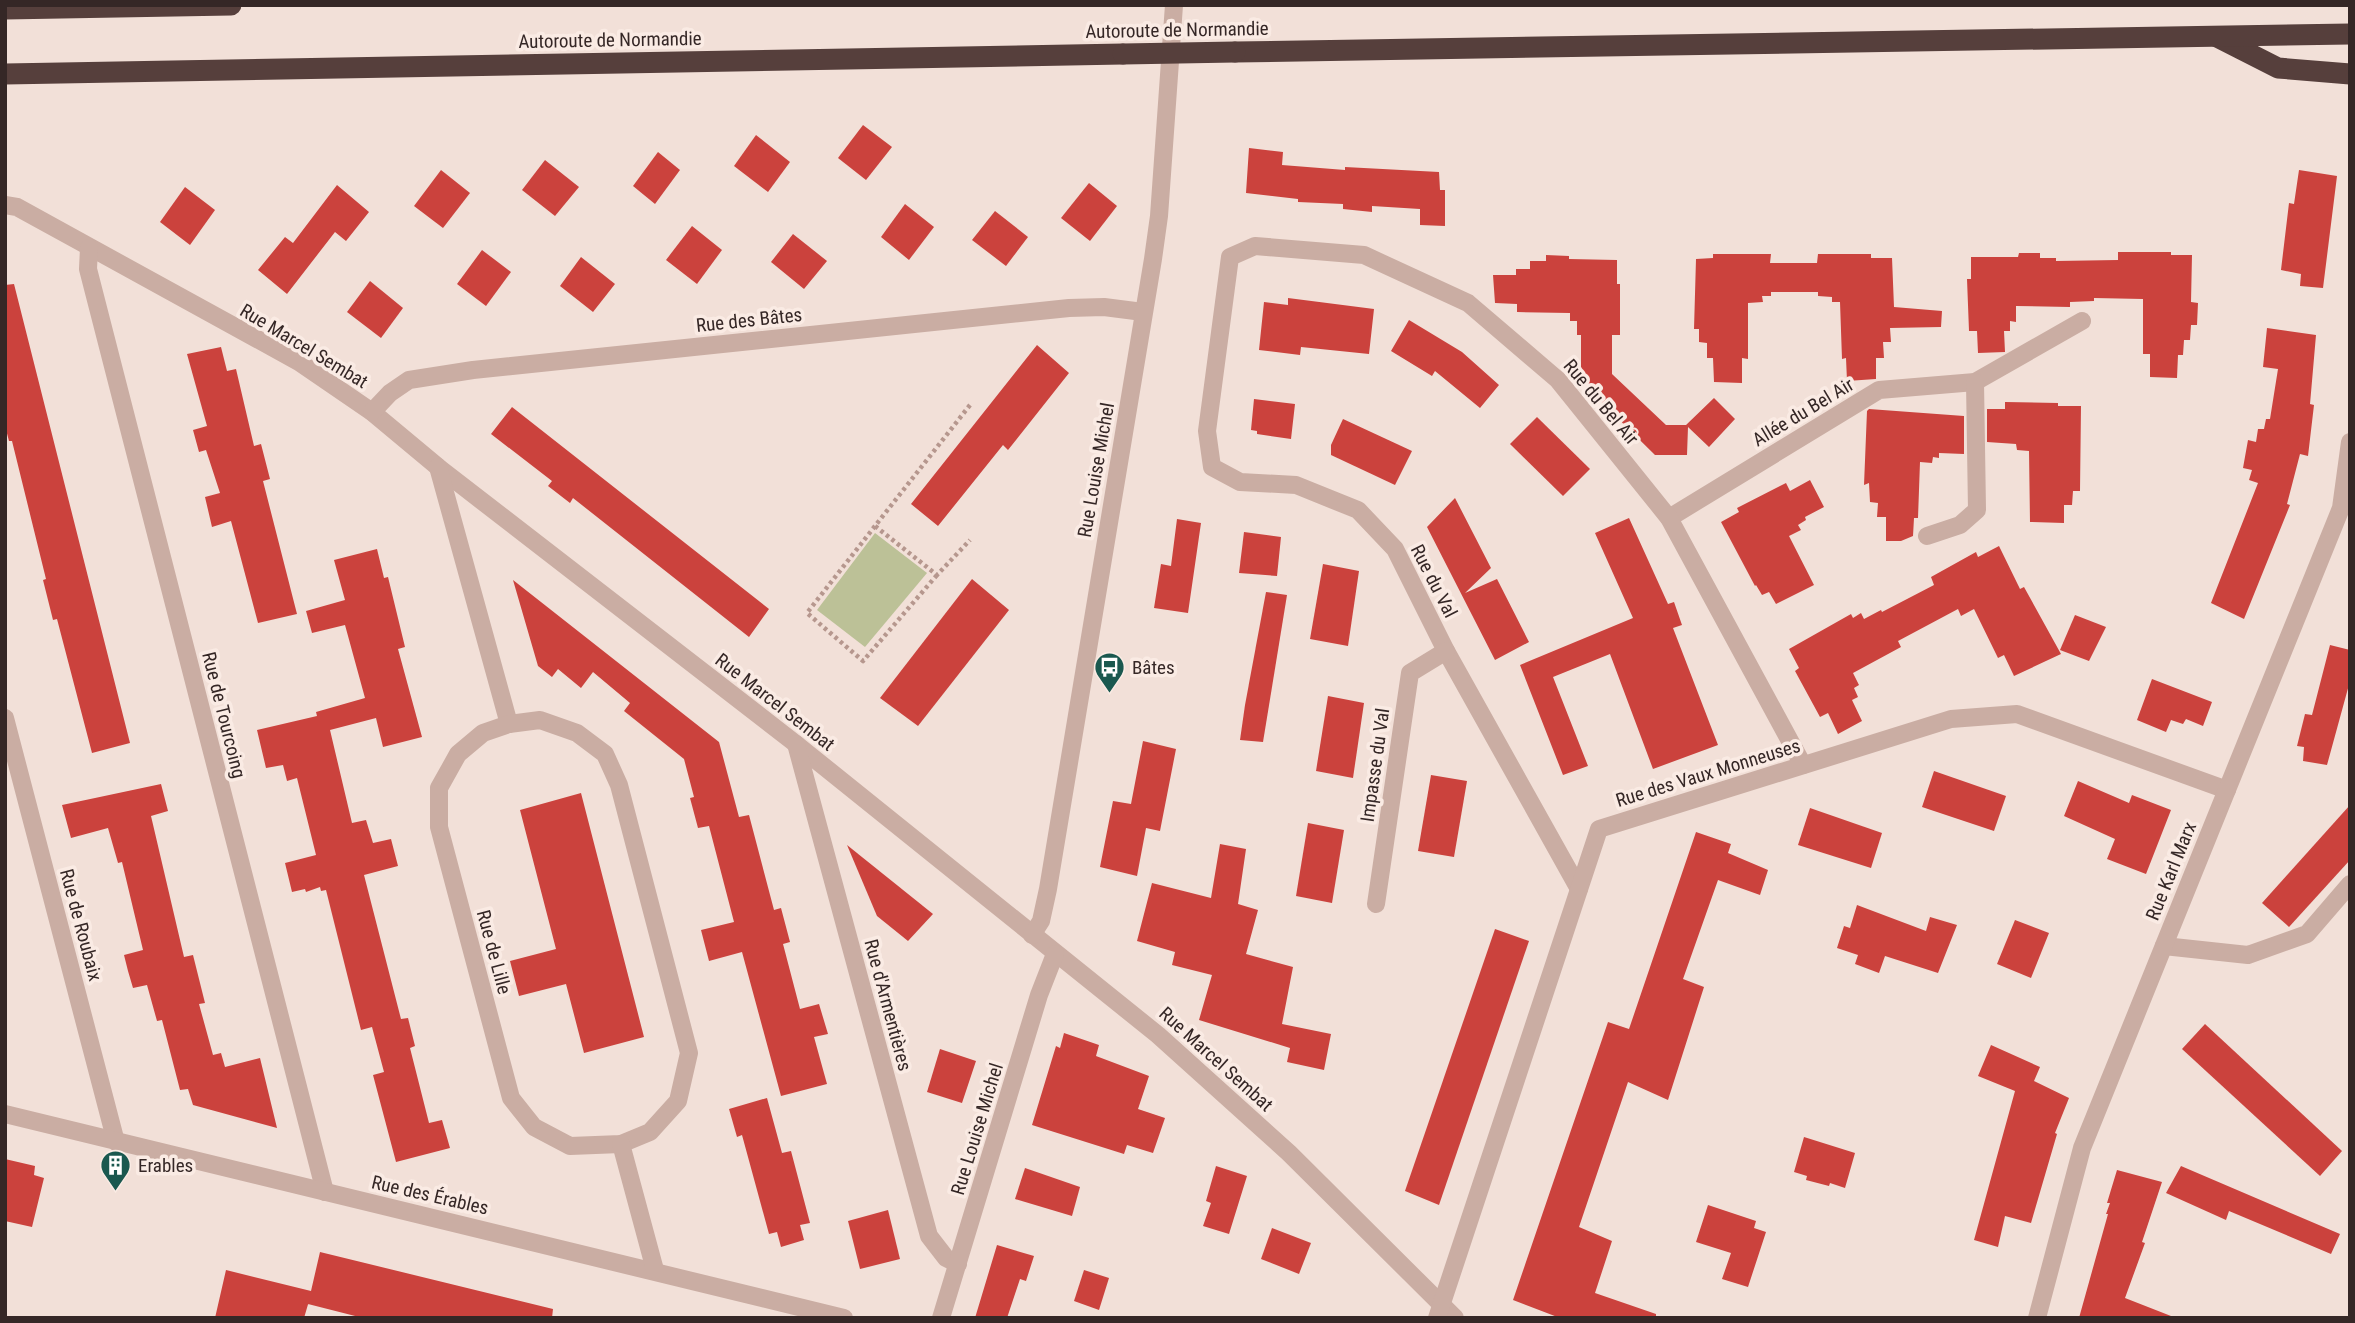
<svg xmlns="http://www.w3.org/2000/svg" width="2355" height="1323" font-family="'Roboto Condensed',sans-serif">
<style>
.green{fill:#bcc197}
.building{fill:#cb423d}
.lines{fill:none;stroke-linecap:round;stroke-linejoin:round}
.path{stroke:#b6978e;stroke-width:4.5;stroke-dasharray:3.5 3.5;stroke-linecap:butt}
.minor{stroke:#caada3;stroke-width:18}
.highway{stroke:#563f3c;stroke-width:21}
.highway-bridge{stroke:#563f3c;stroke-width:21}
.labels{text-anchor:middle;dominant-baseline:central;stroke-width:7;stroke-linejoin:round;paint-order:stroke}
.street-label{font-size:19px;fill:#352726;stroke:#faebe4}
.poi-label{font-size:19px;fill:#352726;stroke:#faebe4;text-anchor:start}
</style>
<rect width="100%" height="100%" fill="#f2e0d8"/>
<polygon class="green" points="875,533 927,573 865,647 817,610"/>
<g class="building">
<polygon points="863,125 892,147 866,180 838,158"/>
<polygon points="756,135 790,162 768,192 734,166"/>
<polygon points="1249,148 1283,152 1282,165 1345,170 1345,167 1439,172 1440,190 1445,190 1445,226 1420,225 1420,209 1372,206 1372,212 1343,209 1343,204 1298,202 1298,199 1246,193"/>
<polygon points="658,152 680,170 655,204 633,186"/>
<polygon points="545,160 579,187 555,216 522,190"/>
<polygon points="441,170 470,193 443,228 414,206"/>
<polygon points="2299,170 2337,176 2323,288 2300,286 2301,274 2281,270 2289,203 2294,204"/>
<polygon points="1089,183 1117,206 1090,241 1061,218"/>
<polygon points="337,185 369,212 346,241 335,232 287,294 258,270 285,237 293,243"/>
<polygon points="185,187 215,210 190,245 160,222"/>
<polygon points="905,204 934,227 909,260 881,237"/>
<polygon points="995,211 1028,237 1006,266 972,240"/>
<polygon points="692,226 722,250 697,284 666,260"/>
<polygon points="793,234 827,261 804,289 771,262"/>
<polygon points="482,250 511,272 486,306 457,284"/>
<polygon points="2118,252 2171,252 2171,255 2192,255 2191,302 2198,303 2197,325 2191,325 2190,340 2184,340 2183,355 2178,355 2177,378 2150,377 2150,354 2143,354 2143,299 2094,298 2094,301 2070,302 2070,307 2016,306 2016,322 2010,321 2010,331 2004,331 2005,352 1978,353 1977,331 1969,331 1967,279 1971,279 1971,257 2018,257 2019,253 2040,253 2040,258 2056,258 2056,261 2118,260"/>
<polygon points="1713,254 1771,254 1770,263 1817,263 1818,254 1871,254 1871,258 1892,258 1894,307 1942,311 1941,327 1890,328 1891,342 1883,342 1884,358 1876,358 1876,379 1847,381 1846,358 1842,359 1840,302 1832,302 1832,297 1818,296 1818,292 1771,292 1771,296 1762,296 1763,302 1748,303 1748,359 1742,358 1742,383 1714,382 1713,358 1707,358 1707,343 1699,342 1699,329 1694,329 1696,259 1713,258"/>
<polygon points="1546,255 1569,256 1569,259 1617,260 1617,284 1620,284 1620,335 1612,335 1612,374 1666,425 1686,425 1714,398 1735,419 1709,447 1688,427 1687,455 1655,455 1581,382 1581,335 1577,335 1577,321 1570,321 1570,313 1517,312 1517,304 1495,303 1493,275 1516,275 1516,269 1530,269 1530,261 1546,261"/>
<polygon points="581,257 615,284 593,312 560,286"/>
<polygon points="370,281 403,308 381,338 347,312"/>
<polygon points="14,284 130,743 92,753 57,619 53,620 43,580 46,579 12,441 9,441 5,426 5,285"/>
<polygon points="1288,298 1374,309 1369,354 1301,347 1300,355 1259,350 1264,302 1288,305"/>
<polygon points="1409,320 1462,352 1499,385 1480,408 1435,371 1432,376 1391,351"/>
<polygon points="2267,328 2316,335 2310,404 2314,405 2308,456 2300,454 2287,504 2290,505 2244,619 2211,603 2258,483 2249,480 2252,470 2243,468 2248,440 2256,442 2258,429 2264,429 2266,419 2270,419 2278,369 2263,367"/>
<polygon points="1037,345 1069,373 1008,450 1003,445 938,526 911,504"/>
<polygon points="221,347 227,371 236,369 254,446 261,444 270,479 263,481 297,614 258,623 231,521 212,527 205,497 220,493 206,450 199,452 193,430 207,426 187,354"/>
<polygon points="1254,399 1295,404 1291,439 1257,434 1257,431 1251,430"/>
<polygon points="2005,402 2058,403 2058,406 2081,406 2080,491 2073,491 2072,505 2064,505 2064,523 2030,522 2029,451 2017,450 2016,444 1987,442 1987,409 2005,409"/>
<polygon points="512,407 769,609 749,637 573,498 570,503 548,486 552,481 491,434"/>
<polygon points="1869,409 1964,416 1964,454 1939,453 1939,458 1933,457 1932,463 1920,462 1918,518 1914,518 1913,536 1901,541 1886,541 1886,517 1877,517 1878,503 1870,502 1869,483 1864,485 1867,411"/>
<polygon points="1537,417 1590,469 1563,496 1510,444"/>
<polygon points="1343,419 1412,451 1395,485 1331,455 1331,445"/>
<polygon points="1810,480 1824,507 1805,517 1806,520 1798,525 1801,530 1789,536 1814,585 1776,604 1769,592 1762,595 1756,585 1755,586 1721,522 1739,512 1737,508 1786,483 1790,491"/>
<polygon points="1455,498 1491,568 1465,593 1497,579 1529,642 1495,660 1427,527"/>
<polygon points="1629,518 1668,604 1674,602 1682,625 1673,628 1718,745 1653,769 1610,654 1553,677 1588,766 1563,775 1520,665 1633,618 1595,533"/>
<polygon points="1177,519 1201,523 1188,613 1154,608 1161,564 1171,566"/>
<polygon points="1244,532 1281,537 1277,576 1239,573"/>
<polygon points="1999,546 2020,589 2024,587 2061,654 2014,676 2004,655 1998,658 1974,609 1961,616 1958,609 1898,641 1901,647 1853,673 1859,685 1854,688 1858,697 1852,700 1862,721 1838,734 1828,713 1820,717 1795,671 1799,668 1789,649 1851,614 1853,618 1861,613 1864,619 1881,610 1882,612 1934,585 1931,577 1976,552 1978,557"/>
<polygon points="377,549 384,578 388,577 405,647 398,649 422,737 383,747 376,718 330,730 352,823 366,820 373,843 391,839 398,866 364,875 401,1019 408,1018 415,1046 410,1048 429,1123 442,1120 450,1148 396,1162 373,1075 384,1072 372,1027 361,1030 326,890 321,891 320,887 306,892 305,889 292,892 285,863 316,855 297,778 287,781 283,765 266,768 257,730 317,716 316,712 365,698 345,625 312,633 306,611 345,600 334,560"/>
<polygon points="1323,564 1359,571 1348,646 1310,639"/>
<polygon points="972,579 1009,610 918,726 880,698"/>
<polygon points="513,580 719,742 739,817 749,815 774,910 781,908 790,942 783,944 800,1009 819,1004 828,1034 814,1037 827,1084 781,1096 742,952 709,961 701,930 734,922 709,826 698,828 690,798 694,797 684,759 624,711 630,703 593,672 581,688 558,669 552,677 538,666"/>
<polygon points="1266,592 1287,595 1263,742 1240,740 1245,705"/>
<polygon points="2075,615 2106,627 2089,661 2060,650"/>
<polygon points="2330,645 2350,650 2350,681 2327,765 2303,761 2304,747 2297,746 2305,714 2312,715"/>
<polygon points="2152,679 2212,702 2203,726 2186,719 2183,724 2171,720 2166,732 2137,720"/>
<polygon points="1328,696 1364,703 1353,778 1316,771"/>
<polygon points="1143,741 1176,749 1160,831 1146,828 1137,876 1100,867 1113,801 1131,804"/>
<polygon points="1934,771 2006,796 1994,831 1922,807"/>
<polygon points="1431,775 1467,781 1454,857 1418,851"/>
<polygon points="2078,781 2129,803 2132,795 2171,810 2146,874 2107,859 2115,839 2064,816"/>
<polygon points="161,784 168,811 151,816 184,957 193,955 205,1003 199,1004 213,1055 221,1053 225,1067 260,1058 277,1128 193,1105 188,1089 180,1090 162,1020 157,1021 147,985 133,988 128,971 124,955 143,950 122,862 118,863 108,828 71,838 62,805"/>
<polygon points="581,793 644,1037 584,1053 566,984 519,996 510,961 556,949 520,810"/>
<polygon points="2350,805 2350,860 2289,927 2262,903"/>
<polygon points="1810,808 1882,833 1871,868 1798,845"/>
<polygon points="1308,823 1344,830 1332,903 1296,896"/>
<polygon points="1696,832 1731,844 1728,853 1768,870 1760,895 1718,880 1683,979 1704,987 1668,1100 1628,1082 1579,1227 1612,1241 1595,1293 1656,1314 1656,1318 1560,1318 1513,1300 1608,1022 1629,1029"/>
<polygon points="1220,844 1246,849 1238,904 1258,910 1246,954 1293,967 1282,1024 1331,1034 1324,1070 1287,1062 1290,1048 1199,1020 1212,975 1172,965 1175,952 1137,941 1152,883 1211,898"/>
<polygon points="847,845 933,914 908,941 877,916"/>
<polygon points="1857,905 1926,931 1930,917 1957,925 1938,973 1885,956 1879,973 1855,964 1858,955 1837,948 1844,926 1850,928"/>
<polygon points="2015,920 2049,933 2031,978 1997,964"/>
<polygon points="1495,929 1529,941 1439,1205 1405,1191"/>
<polygon points="2205,1024 2342,1151 2320,1176 2182,1049"/>
<polygon points="1064,1033 1099,1045 1096,1056 1149,1076 1138,1109 1165,1118 1153,1153 1127,1145 1124,1154 1032,1125 1056,1046 1060,1048"/>
<polygon points="1991,1045 2040,1067 2034,1081 2069,1098 2055,1133 2057,1134 2031,1223 2005,1216 1998,1247 1974,1240 2015,1091 1978,1076"/>
<polygon points="940,1049 976,1061 962,1103 927,1092"/>
<polygon points="767,1098 782,1153 791,1151 810,1223 800,1225 804,1240 781,1247 777,1232 769,1234 742,1135 737,1137 729,1109"/>
<polygon points="1804,1137 1855,1153 1845,1188 1830,1183 1829,1186 1806,1180 1807,1176 1794,1172"/>
<polygon points="5,1159 35,1166 34,1175 44,1178 32,1227 5,1221"/>
<polygon points="1216,1166 1247,1176 1229,1234 1203,1226 1211,1203 1206,1201"/>
<polygon points="2181,1166 2340,1234 2331,1254 2229,1211 2226,1220 2166,1193"/>
<polygon points="1025,1168 1080,1187 1072,1216 1015,1199"/>
<polygon points="2117,1170 2162,1182 2142,1242 2145,1243 2125,1298 2171,1316 2170,1318 2079,1318 2108,1214 2106,1214 2110,1203 2107,1203"/>
<polygon points="1708,1205 1756,1221 1754,1228 1766,1232 1748,1287 1722,1279 1731,1253 1696,1242"/>
<polygon points="888,1210 900,1259 860,1269 848,1221"/>
<polygon points="1272,1228 1311,1243 1299,1274 1261,1259"/>
<polygon points="997,1245 1034,1256 1026,1281 1020,1279 1007,1318 975,1318"/>
<polygon points="320,1252 553,1309 552,1318 363,1318 308,1304 309,1301 304,1318 215,1318 226,1270 311,1291"/>
<polygon points="1084,1270 1109,1278 1099,1310 1074,1301"/>
</g>
<g class="lines">
<g class="path">
<polyline points="970,405 875,526 937,575 970,540"/>
<polyline points="875,526 807,613 863,661 937,575"/>
</g>
<g class="minor">
<polyline points="5,205 17,207 299,362 372,412 438,467 796,744 1158,1035 1289,1153 1455,1318"/>
<polyline points="89,248 88,269 325,1192"/>
<polyline points="372,412 390,393 409,380 473,370 1069,308 1104,307 1143,312"/>
<polyline points="438,467 509,724"/>
<polyline points="1669,518 1879,390 1975,382 2082,321"/>
<polyline points="1927,536 1960,525 1977,510 1975,382"/>
<polyline points="5,718 116,1142"/>
<polygon points="540,720 577,733 605,754 619,785 689,1053 678,1101 650,1132 621,1144 570,1146 534,1127 511,1098 439,827 439,788 458,754 483,733 509,724"/>
<polyline points="796,744 929,1236 946,1258 958,1264"/>
<polyline points="1579,889 1446,651 1395,549 1358,510 1296,485 1240,482 1212,467 1207,431 1230,257 1255,246 1364,255 1468,303 1558,380 1669,518 1803,765"/>
<polyline points="1376,904 1410,673 1446,651"/>
<polyline points="1032,935 1041,921 1048,889 1153,259 1159,216 1174,5"/>
<polyline points="2164,946 2248,955 2307,934 2350,884"/>
<polyline points="5,1114 844,1318"/>
<polyline points="621,1144 655,1270"/>
<polyline points="941,1318 1039,995 1055,954"/>
<polyline points="1437,1318 1599,829 1951,719 2017,714 2227,790"/>
<polyline points="2037,1318 2082,1148 2341,508 2350,442"/>
</g>
<g class="highway">
<polyline points="5,9 231,5"/>
<polyline points="2217,37 2278,68 2350,74"/>
<polyline points="1235,52 2350,34"/>
<polyline points="5,74 1123,54"/>
</g>
<polyline class="highway-bridge" points="1123,54 1235,52"/>
</g>
<defs>
<symbol id="bus-pin" viewBox="-11 -11 22 30"><path d="M0 17L-7.5 6A9.5 9.5 0 1 1 7.5 6Z" fill="#1a584f" stroke="#faebe4"/><path d="M-5-6H5V4H4V6H2V4H-2V6H-4V4H-5ZM-3.5-4V0h7V-4ZM-3.5 1.2v1.5H-2V1.2ZM2 1.2v1.5H3.5V1.2Z" fill="#fff"/></symbol>
<symbol id="building-pin" viewBox="-11 -11 22 30"><path d="M0 17L-7.5 6A9.5 9.5 0 1 1 7.5 6Z" fill="#1a584f" stroke="#faebe4"/><path d="M-4-6H4V6H1V3H-1V6H-4ZM-2.5-4.3h1.7v1.8h-1.7ZM.8-4.3h1.7v1.8H.8ZM-2.5-1h1.7V.8h-1.7ZM.8-1h1.7V.8H.8Z" fill="#fff"/></symbol>
</defs>
<g fill-rule="evenodd">
<use href="#bus-pin" x="1092" y="650" width="35" height="47"/>
<use href="#building-pin" x="98" y="1148" width="35" height="47"/>
</g>
<g class="labels">
<g class="street-label">
<text transform="translate(1177 30) rotate(-1)">Autoroute de Normandie</text>
<text transform="translate(610 40) rotate(-1)">Autoroute de Normandie</text>
<text transform="translate(749 320) rotate(-6)">Rue des Bâtes</text>
<text transform="translate(304 346) rotate(31)">Rue Marcel Sembat</text>
<text transform="translate(1601 402) rotate(50)">Rue du Bel Air</text>
<text transform="translate(1803 412) rotate(-31)">Allée du Bel Air</text>
<text transform="translate(1096 470) rotate(-80)">Rue Louise Michel</text>
<text transform="translate(1434 581) rotate(63)">Rue du Val</text>
<text transform="translate(775 702) rotate(38)">Rue Marcel Sembat</text>
<text transform="translate(224 715) rotate(76)">Rue de Tourcoing</text>
<text transform="translate(1375 765) rotate(-82)">Impasse du Val</text>
<text transform="translate(1708 773) rotate(-17)">Rue des Vaux Monneuses</text>
<text transform="translate(2171 871) rotate(-68)">Rue Karl Marx</text>
<text transform="translate(81 925) rotate(75)">Rue de Roubaix</text>
<text transform="translate(494 952) rotate(75)">Rue de Lille</text>
<text transform="translate(888 1005) rotate(75)">Rue d'Armentières</text>
<text transform="translate(1216 1059) rotate(42)">Rue Marcel Sembat</text>
<text transform="translate(977 1129) rotate(-73)">Rue Louise Michel</text>
<text transform="translate(430 1195) rotate(13)">Rue des Érables</text>
</g>
<g class="poi-label">
<text x="1132" y="667">Bâtes</text>
<text x="138" y="1165">Erables</text>
</g>
</g>
<rect width="2355" height="1323" fill="none" stroke="#352726" stroke-width="14"/>
</svg>
